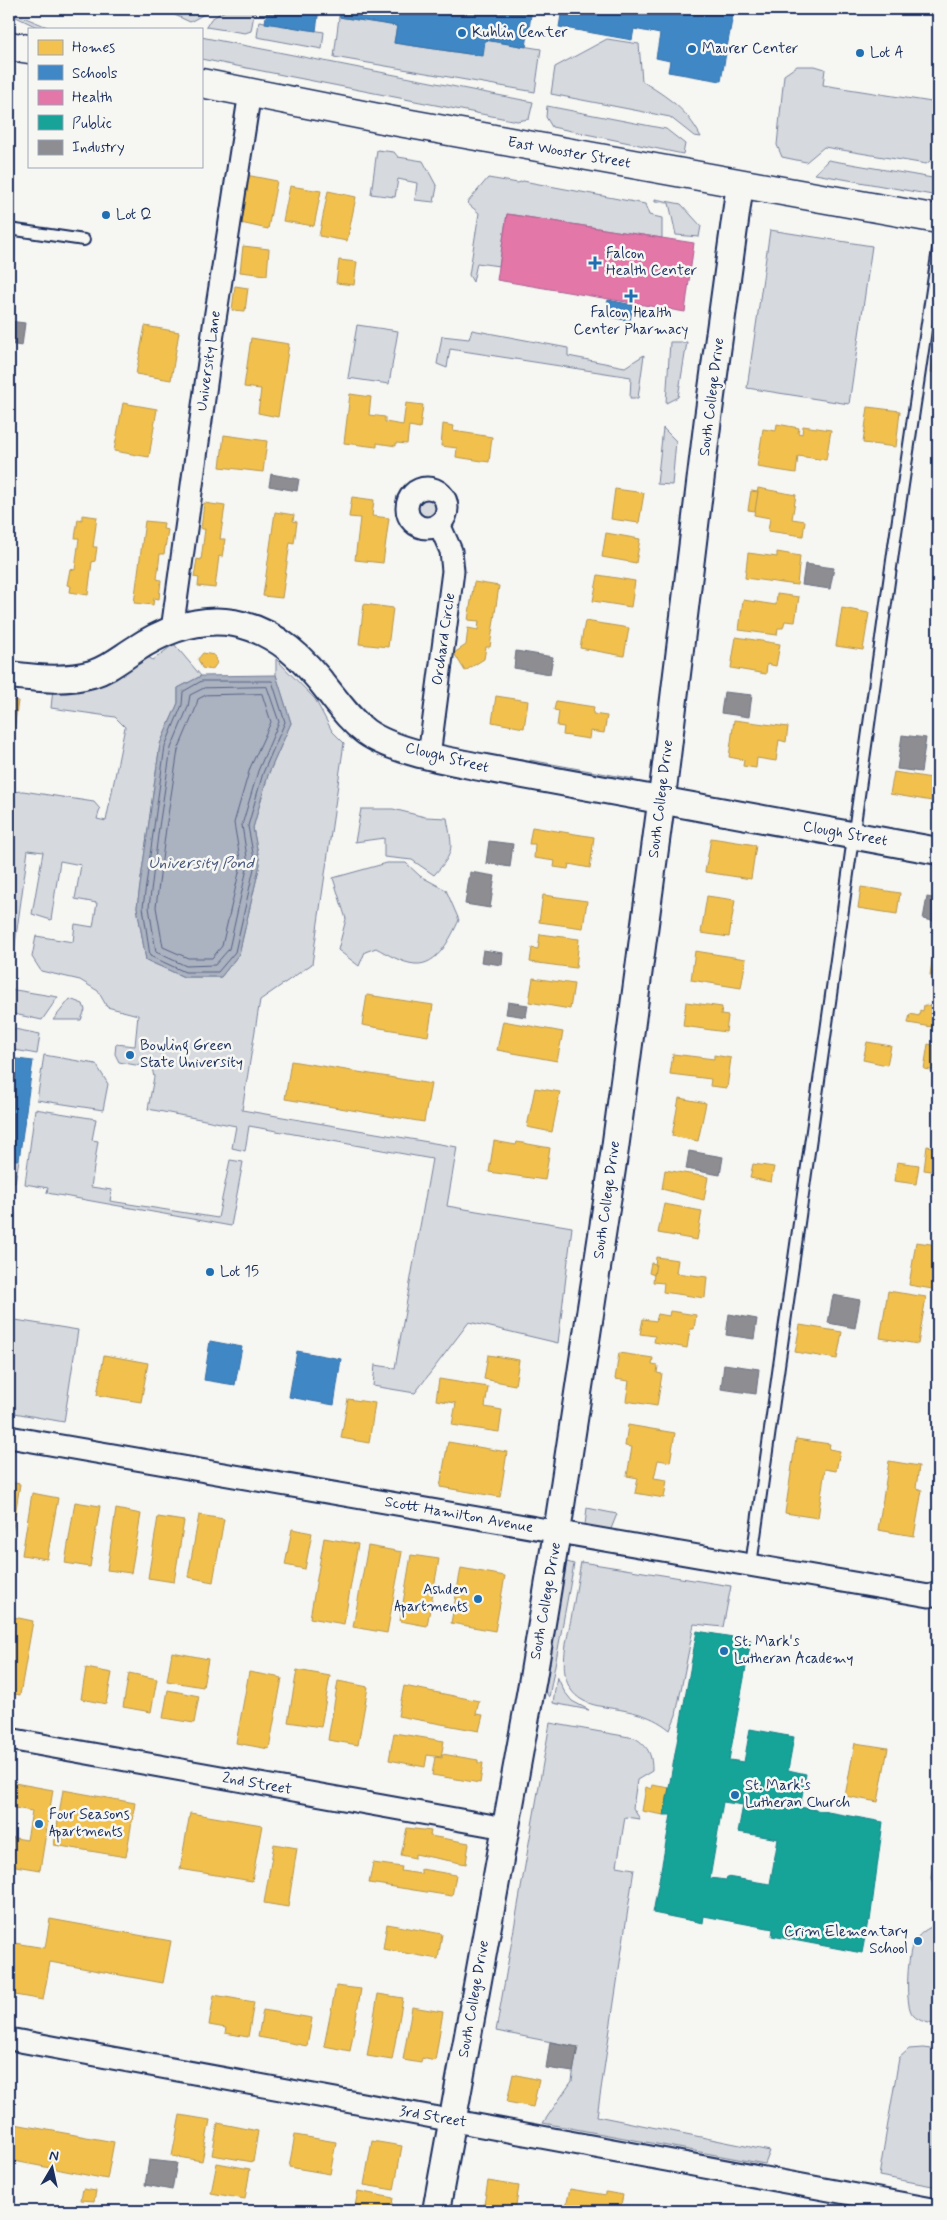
<svg xmlns="http://www.w3.org/2000/svg" width="947" height="2220" font-family="Mynerve,sans-serif">
<style>
.green{fill:#d6d9dd;stroke:#78849e}
.water{fill:#abb2c0;stroke:#717e99}
.homes{fill:#f2c14e;stroke:#b29553}
.schools{fill:#3f88c5;stroke:#346da6}
.health{fill:#e377a8;stroke:#a76192}
.public{fill:#17a398;stroke:#188087;fill-rule:evenodd}
.industry{fill:#8d8d92;stroke:#6b7182}
.lines{fill:none;stroke-linecap:round;stroke-linejoin:round}
.shore{stroke:#556385;stroke-width:1}
.service-casing{stroke:#1b2f5e;stroke-width:14}
.minor-casing{stroke:#1b2f5e;stroke-width:25}
.tertiary-casing{stroke:#1b2f5e;stroke-width:30}
.secondary-casing{stroke:#1b2f5e;stroke-width:31}
.service{stroke:#f6f6f2;stroke-width:10}
.minor{stroke:#f6f6f2;stroke-width:21}
.tertiary{stroke:#f6f6f2;stroke-width:26}
.secondary{stroke:#f6f6f2;stroke-width:28}
.poi-dot{fill:#1f6fb2;stroke:#f6f6f2;stroke-width:2}
.labels{text-anchor:middle;dominant-baseline:central;stroke-width:5;stroke-linejoin:round;paint-order:stroke}
.poi-label{font-size:15px;fill:#1b2f5e;stroke:#f6f6f2;text-anchor:start}
.street-label{font-size:15px;fill:#1b2f5e;stroke:#f6f6f2}
.water-label{font-size:16px;font-style:italic;fill:#46567b;stroke:#f6f6f2}
</style>
<rect width="100%" height="100%" fill="#f6f6f2"/>
<filter id="ink" filterUnits="userSpaceOnUse"><feTurbulence type="fractalNoise" baseFrequency=".02" numOctaves="2"/><feDisplacementMap in="SourceGraphic" scale="10" xChannelSelector="R" yChannelSelector="G"/><feConvolveMatrix kernelMatrix="1 2 1 2 8 2 1 2 1" color-interpolation-filters="sRGB"/></filter>
<g filter="url(#ink)">
<g class="green">
<polygon points="162,9 213,9 190,22"/>
<polygon points="228,9 255,9 251,31 245,33 206,27 211,19"/>
<polygon points="16,14 52,29 41,29 12,15"/>
<polygon points="339,17 397,26 394,43 482,56 485,40 541,49 535,92 334,57"/>
<polygon points="259,21 324,32 322,49 257,37"/>
<polygon points="201,37 533,102 529,119 517,121 201,59"/>
<path d="M 607,39 L 639,44 L 642,81 C 668,98 686,108 701,137 L 694,136 L 670,117 L 551,94 L 555,67 Z"/>
<polygon points="797,66 815,66 825,69 823,85 938,103 938,155 926,164 824,147 806,162 782,157 777,145 784,75"/>
<polygon points="547,106 666,129 685,144 683,154 552,127 546,117"/>
<polygon points="377,150 394,152 398,157 423,161 437,187 434,202 415,200 417,183 398,179 395,197 371,194"/>
<polygon points="828,160 938,179 938,196 815,174"/>
<polygon points="488,178 518,183 523,181 645,204 649,215 662,218 662,238 507,214 499,266 477,263 473,282 469,275 479,213 467,203"/>
<polygon points="655,199 681,204 701,226 699,237 676,235 669,203 655,202"/>
<polygon points="770,230 872,246 849,404 747,388"/>
<polygon points="357,325 398,331 389,384 348,378"/>
<polygon points="472,330 568,348 568,356 625,367 644,355 638,398 630,398 631,377 450,349 447,368 437,364 442,336 469,339"/>
<polygon points="670,342 687,342 678,397 666,403"/>
<polygon points="663,428 676,441 672,485 657,484"/>
<circle cx="426" cy="507" r="14"/>
<polygon points="174,644 201,676 178,688 178,703 160,744 137,907 146,960 184,977 221,977 239,954 260,864 253,828 268,775 291,723 276,675 276,659 315,699 332,731 344,743 312,964 260,1000 242,1110 457,1147 447,1206 572,1227 558,1343 469,1322 415,1393 373,1386 375,1365 395,1368 432,1159 249,1126 245,1151 232,1148 236,1126 148,1109 154,1077 152,1068 119,1062 115,1054 116,1044 135,1046 138,1015 107,1007 98,991 80,980 41,971 32,957 36,936 73,942 75,924 93,927 97,903 75,899 81,865 60,861 51,920 32,914 43,852 28,850 14,951 9,961 10,792 23,791 94,802 100,809 97,819 106,821 125,727 115,717 51,708 53,688 144,655 153,660"/>
<polygon points="530,760 634,779 619,781 530,765"/>
<path d="M 361,809 L 393,809 L 425,817 L 447,818 C 452,848 456,851 434,875 L 412,860 L 384,857 L 384,838 L 355,842 Z"/>
<path d="M 387,863 L 406,863 L 420,876 L 446,890 L 459,920 C 451,937 438,966 415,964 C 402,963 387,954 376,948 L 365,952 L 359,966 L 338,950 L 346,919 L 333,878 Z"/>
<polygon points="9,989 58,997 42,1020 9,1013"/>
<polygon points="70,999 83,1004 85,1010 81,1020 53,1020"/>
<polygon points="9,1028 40,1034 37,1054 9,1049"/>
<polygon points="44,1055 96,1064 108,1084 103,1110 37,1100"/>
<polygon points="35,1109 96,1119 92,1140 98,1141 91,1187 112,1190 110,1201 218,1218 230,1160 243,1162 231,1226 47,1193 48,1188 25,1184"/>
<polygon points="9,1159 19,1160 15,1182 9,1181"/>
<polygon points="9,1319 78,1330 64,1422 9,1412"/>
<polygon points="587,1508 617,1514 609,1534 590,1533 585,1525"/>
<polygon points="567,1562 574,1564 549,1697 543,1688 564,1568"/>
<path d="M 581,1562 L 731,1586 L 723,1627 L 694,1624 L 676,1715 L 670,1730 C 648,1712 626,1711 599,1706 C 552,1697 564,1653 571,1619 C 574,1600 578,1581 581,1562 Z"/>
<polygon points="557,1676 564,1691 572,1701 589,1710 553,1703"/>
<path d="M 550,1723 L 635,1738 C 649,1747 652,1755 652,1771 L 637,1780 L 633,1808 L 640,1819 L 625,1817 L 617,1866 L 634,1869 L 597,2116 L 770,2151 L 765,2164 L 543,2123 L 572,2081 L 577,2047 L 496,2031 Z"/>
<polygon points="938,1826 938,1889 934,1888 931,1878"/>
<path d="M 938,1925 L 938,2025 C 930,2023 919,2022 913,2015 C 904,2006 908,1958 912,1946 C 917,1935 927,1927 938,1925 Z"/>
<polygon points="923,2048 938,2050 938,2187 879,2176 899,2058 909,2049"/>
</g>
<polygon class="water" points="276,675 291,723 268,775 253,828 260,864 239,954 221,977 184,977 146,960 137,907 160,744 178,703 178,688 201,676"/>
<g class="homes">
<polygon points="246,175 277,181 268,229 236,222"/>
<polygon points="290,186 321,191 314,226 283,221"/>
<polygon points="328,191 356,197 347,241 319,236"/>
<polygon points="243,246 269,249 267,275 240,272"/>
<polygon points="339,260 357,262 354,285 336,283"/>
<polygon points="235,286 248,288 245,311 232,310"/>
<polygon points="145,326 179,332 171,380 136,374"/>
<polygon points="938,326 938,374 931,372"/>
<polygon points="251,338 289,344 278,417 258,413 261,389 244,387"/>
<polygon points="350,394 371,397 369,415 385,417 385,422 403,425 406,403 423,405 420,428 409,426 407,444 396,443 396,446 377,443 377,447 344,443"/>
<polygon points="123,403 157,409 149,457 114,451"/>
<polygon points="868,407 900,411 896,447 863,443"/>
<polygon points="443,424 454,426 453,431 492,437 489,462 456,457 457,448 441,446"/>
<polygon points="777,424 799,428 798,433 802,434 803,426 831,430 826,460 798,456 796,473 757,467 763,429 776,431"/>
<polygon points="224,435 267,441 263,472 220,467"/>
<polygon points="758,488 796,495 792,519 805,521 803,536 768,531 770,518 754,515"/>
<polygon points="615,489 644,493 639,523 611,519"/>
<polygon points="751,491 758,492 755,511 748,510"/>
<polygon points="352,497 374,500 372,516 389,518 383,563 355,560 360,518 349,517"/>
<polygon points="204,503 225,506 220,539 225,539 222,557 219,556 215,588 198,586 199,578 194,577 197,559 201,560 205,529 201,529"/>
<polygon points="275,512 294,515 293,521 297,522 294,543 290,542 282,598 263,596"/>
<polygon points="82,515 97,517 93,547 97,547 95,561 92,562 88,595 70,592 71,586 67,585 70,569 75,570 79,538 75,538 78,519 82,520"/>
<polygon points="145,521 164,523 163,529 168,530 164,554 160,554 157,579 161,580 159,599 154,598 153,605 134,603"/>
<polygon points="606,533 640,539 636,563 602,557"/>
<polygon points="777,552 800,556 797,585 745,578 748,553 777,557"/>
<polygon points="598,575 635,581 631,607 593,601"/>
<polygon points="474,582 499,586 490,647 486,647 484,659 465,671 454,653 466,645 468,628 478,630 479,621 468,620"/>
<polygon points="777,594 799,597 795,622 785,621 783,628 778,628 777,635 739,630 743,600 776,605"/>
<polygon points="364,604 393,608 388,647 359,644"/>
<polygon points="842,608 869,613 863,650 836,646"/>
<polygon points="585,621 629,628 624,656 580,648"/>
<polygon points="736,637 780,644 776,666 767,664 766,674 731,668"/>
<polygon points="203,653 214,655 217,663 212,670 202,668 198,659"/>
<polygon points="496,696 528,701 524,728 492,722"/>
<polygon points="9,700 18,701 14,730 9,729"/>
<polygon points="556,701 594,707 593,714 607,716 604,733 590,731 589,739 563,735 564,727 557,726 559,711 554,710"/>
<polygon points="734,720 788,727 786,742 779,740 776,761 757,758 756,768 743,766 744,760 729,757"/>
<polygon points="894,772 938,779 938,802 890,794"/>
<polygon points="532,827 594,837 590,868 569,864 568,869 554,867 555,861 534,858 535,844 529,844"/>
<polygon points="711,838 756,845 751,879 705,872"/>
<polygon points="861,887 900,893 897,914 858,908"/>
<polygon points="543,895 587,901 583,928 539,922"/>
<polygon points="707,896 735,900 729,937 701,933"/>
<polygon points="540,934 579,939 576,968 530,962 532,948 538,949"/>
<polygon points="934,949 938,950 938,976 930,975"/>
<polygon points="695,951 746,959 741,988 691,980"/>
<polygon points="533,978 574,984 570,1009 529,1002"/>
<polygon points="937,989 938,1028 908,1023 910,1014 919,1016 920,1010 923,1011 924,1005 934,1006"/>
<polygon points="367,995 433,1005 428,1036 362,1025"/>
<polygon points="686,1002 722,1007 721,1015 728,1016 726,1032 683,1026"/>
<polygon points="503,1021 563,1032 557,1061 497,1050"/>
<polygon points="867,1042 891,1046 887,1065 863,1060"/>
<polygon points="928,1044 938,1046 938,1071 924,1069"/>
<polygon points="673,1054 714,1059 714,1055 731,1058 727,1088 710,1086 711,1079 670,1074"/>
<polygon points="291,1061 431,1084 424,1122 285,1099"/>
<polygon points="535,1088 560,1092 552,1132 527,1127"/>
<polygon points="679,1098 706,1103 698,1141 672,1136"/>
<polygon points="494,1141 516,1145 517,1142 550,1148 545,1180 489,1172"/>
<polygon points="927,1146 938,1148 938,1172 924,1170"/>
<polygon points="897,1162 919,1165 916,1184 894,1181"/>
<polygon points="753,1164 774,1167 771,1182 750,1178"/>
<polygon points="665,1170 708,1177 704,1200 662,1189"/>
<polygon points="664,1204 702,1211 697,1240 658,1233"/>
<polygon points="916,1242 938,1245 938,1290 909,1285"/>
<polygon points="656,1257 678,1260 676,1273 707,1277 705,1298 663,1292 664,1283 653,1282"/>
<polygon points="651,1263 656,1264 654,1275 649,1273"/>
<polygon points="888,1291 926,1297 918,1344 880,1338"/>
<polygon points="670,1311 696,1315 694,1329 690,1329 687,1348 654,1342 655,1336 640,1334 643,1319 656,1321 658,1314 669,1316"/>
<polygon points="800,1325 842,1332 837,1359 795,1352"/>
<polygon points="619,1353 653,1358 652,1365 658,1366 657,1373 662,1374 657,1406 626,1401 629,1381 615,1379"/>
<polygon points="104,1355 148,1363 141,1402 97,1395"/>
<polygon points="488,1355 519,1360 515,1385 484,1379"/>
<polygon points="439,1379 488,1387 485,1407 502,1410 499,1432 452,1425 456,1403 436,1400"/>
<polygon points="348,1399 375,1403 369,1443 341,1438"/>
<polygon points="628,1425 675,1433 670,1462 658,1460 654,1478 667,1480 664,1498 635,1493 638,1478 627,1476 632,1447 625,1446"/>
<polygon points="796,1439 830,1444 829,1449 840,1451 836,1471 825,1469 818,1518 785,1513"/>
<polygon points="448,1442 507,1452 500,1497 440,1487"/>
<polygon points="889,1461 919,1466 916,1488 922,1490 914,1536 878,1530"/>
<polygon points="9,1482 20,1484 9,1553"/>
<polygon points="32,1493 58,1498 47,1559 22,1555"/>
<polygon points="75,1502 100,1506 90,1567 65,1563"/>
<polygon points="116,1509 141,1514 131,1573 107,1570"/>
<polygon points="199,1515 224,1519 213,1582 188,1577"/>
<polygon points="158,1517 184,1521 174,1582 148,1578"/>
<polygon points="292,1529 312,1533 305,1569 285,1565"/>
<polygon points="324,1538 358,1544 344,1624 310,1618"/>
<polygon points="368,1546 402,1552 387,1633 353,1627"/>
<polygon points="411,1555 439,1559 427,1626 400,1621"/>
<polygon points="461,1568 505,1576 495,1631 451,1623"/>
<polygon points="9,1616 33,1621 20,1695 9,1693"/>
<polygon points="172,1652 208,1659 203,1687 167,1681"/>
<polygon points="86,1668 112,1673 106,1704 81,1699"/>
<polygon points="297,1670 330,1676 321,1727 288,1722"/>
<polygon points="249,1672 282,1678 269,1749 236,1743"/>
<polygon points="129,1673 157,1679 151,1712 123,1707"/>
<polygon points="338,1681 368,1687 358,1745 328,1740"/>
<polygon points="404,1686 479,1701 476,1714 483,1715 479,1731 398,1716"/>
<polygon points="168,1690 199,1696 194,1723 163,1718"/>
<polygon points="394,1733 444,1741 441,1757 427,1755 425,1767 389,1760"/>
<polygon points="855,1743 888,1748 878,1802 845,1796"/>
<polygon points="442,1754 478,1760 478,1763 483,1763 480,1783 432,1775 435,1757 442,1758"/>
<polygon points="9,1782 53,1790 40,1870 9,1865 9,1837 27,1840 32,1811 9,1807"/>
<polygon points="652,1785 669,1788 664,1815 642,1811 646,1787 651,1789"/>
<polygon points="63,1790 135,1803 126,1857 54,1845"/>
<polygon points="190,1813 262,1825 252,1881 180,1869"/>
<polygon points="407,1828 431,1831 430,1836 469,1843 466,1864 415,1854 415,1858 401,1855"/>
<polygon points="274,1844 297,1848 288,1907 264,1903"/>
<polygon points="373,1863 402,1867 401,1871 421,1874 421,1869 456,1875 452,1896 369,1883"/>
<polygon points="50,1919 171,1941 163,1983 50,1962 43,2000 9,1994 9,1972 14,1943 45,1948"/>
<polygon points="387,1924 442,1934 438,1959 383,1949"/>
<polygon points="336,1986 361,1989 350,2051 324,2046"/>
<polygon points="378,1994 403,1998 392,2060 367,2056"/>
<polygon points="214,1995 254,2002 248,2037 225,2033 226,2028 209,2025"/>
<polygon points="412,2007 443,2012 435,2061 422,2058 421,2063 403,2060"/>
<polygon points="263,2010 312,2018 307,2046 258,2037"/>
<polygon points="513,2074 539,2080 533,2107 507,2102"/>
<polygon points="180,2115 210,2120 202,2161 172,2156"/>
<polygon points="9,2123 114,2142 107,2179 9,2160"/>
<polygon points="218,2123 258,2131 253,2162 212,2155"/>
<polygon points="295,2135 336,2142 330,2174 289,2167"/>
<polygon points="372,2141 402,2146 394,2190 364,2185"/>
<polygon points="217,2163 250,2169 245,2199 211,2193"/>
<polygon points="488,2181 519,2186 515,2211 483,2211"/>
<polygon points="83,2189 96,2191 94,2201 81,2200"/>
<polygon points="570,2189 606,2195 606,2192 623,2195 620,2210 600,2206 599,2211 565,2211"/>
<polygon points="358,2191 393,2198 391,2211 354,2211"/>
<polygon points="693,2208 715,2211 692,2211"/>
</g>
<g class="schools">
<polygon points="267,9 319,9 316,31 265,23"/>
<polygon points="322,9 532,9 526,47 485,40 483,56 394,43 397,26 339,17 340,12"/>
<polygon points="562,9 734,9 721,81 668,72 670,61 656,58 660,34 634,29 632,40 559,27"/>
<polygon points="608,300 633,305 630,321 605,316"/>
<polygon points="9,1058 33,1061 19,1160 9,1159"/>
<polygon points="210,1341 242,1347 235,1385 204,1380"/>
<polygon points="297,1351 341,1359 334,1405 289,1397"/>
</g>
<polygon class="health" points="507,214 694,243 685,312 497,280"/>
<path class="public" d="M 697,1631 L 751,1640 L 729,1760 L 744,1762 L 750,1729 L 794,1737 L 788,1770 L 806,1774 L 800,1807 L 883,1822 L 870,1921 L 868,1921 L 862,1953 L 772,1936 L 773,1929 L 704,1916 L 703,1923 L 653,1913 L 671,1815 L 664,1815 ZM 723,1802 L 743,1805 L 738,1832 L 778,1839 L 770,1884 L 727,1877 L 726,1880 L 710,1878 Z"/>
<g class="industry">
<polygon points="9,321 25,323 22,346 9,344"/>
<polygon points="271,474 299,479 297,491 269,486"/>
<polygon points="805,564 834,568 830,589 802,585"/>
<polygon points="516,651 553,657 550,674 514,668"/>
<polygon points="724,692 752,695 749,717 721,713"/>
<polygon points="902,735 926,738 921,772 897,769"/>
<polygon points="489,841 513,844 510,867 486,863"/>
<polygon points="470,872 495,876 490,908 465,904"/>
<polygon points="927,897 938,899 938,922 923,919"/>
<polygon points="936,932 938,932 938,946 934,946"/>
<polygon points="483,950 503,953 502,965 481,962"/>
<polygon points="508,1002 528,1005 526,1017 506,1014"/>
<polygon points="689,1151 723,1157 720,1175 686,1169"/>
<polygon points="833,1295 860,1300 855,1328 828,1323"/>
<polygon points="729,1314 757,1319 754,1339 726,1335"/>
<polygon points="724,1364 759,1369 756,1394 721,1389"/>
<polygon points="550,2042 578,2047 573,2072 546,2068"/>
<polygon points="149,2160 177,2163 172,2190 145,2185"/>
</g>
<g class="lines">
<g class="shore">
<polygon points="202,681 272,681 285,722 263,773 248,826 255,864 235,952 218,972 185,972 150,956 143,907 165,746 182,705 183,692"/>
<polygon points="267,687 279,722 258,771 242,825 248,864 229,949 215,965 186,966 156,952 149,907 159,827 171,748 188,707 190,695 204,688"/>
<polygon points="262,694 271,722 250,768 234,823 241,864 222,946 212,958 188,958 163,947 156,907 166,828 178,750 195,710 198,699 206,695"/>
</g>
<defs>
<g id="service">
<polyline points="9,229 84,240"/>
<polyline points="751,1565 894,546 938,249"/>
</g>
<g id="minor">
<circle cx="427" cy="508" r="20"/>
<polyline points="172,630 215,319 250,92"/>
<polyline points="429,756 453,571 451,551 439,524"/>
<polyline points="9,1437 929,1596 938,1593"/>
<polyline points="9,1739 505,1828"/>
<polyline points="9,2039 938,2210"/>
</g>
<g id="tertiary">
<path d="M 9,675 C 36,678 64,682 92,674 C 108,669 120,659 134,650 C 164,630 198,617 234,623 C 277,631 305,660 330,693 C 341,707 351,721 366,732 C 394,752 451,761 485,768 L 938,851"/>
<polyline points="436,2211 533,1678 557,1532 615,1149 664,781 708,418 740,184"/>
</g>
<g id="secondary">
<polyline points="9,46 29,49"/>
<polyline points="201,83 388,120 938,219"/>
</g>
</defs>
<use href="#service" class="service-casing"/>
<use href="#minor" class="minor-casing"/>
<use href="#tertiary" class="tertiary-casing"/>
<use href="#secondary" class="secondary-casing"/>
<use href="#service" class="service"/>
<use href="#minor" class="minor"/>
<use href="#tertiary" class="tertiary"/>
<use href="#secondary" class="secondary"/>
</g>
</g>
<g class="poi-dot">
<circle cx="462" cy="33" r="5"/>
<circle cx="692" cy="49" r="5"/>
<circle cx="860" cy="53" r="5"/>
<circle cx="106" cy="215" r="5"/>
<path d="M592.5 255.5h5v5h5v5h-5v5h-5v-5h-5v-5h5z"/>
<path d="M628.5 288.5h5v5h5v5h-5v5h-5v-5h-5v-5h5z"/>
<circle cx="130" cy="1055" r="5"/>
<circle cx="210" cy="1272" r="5"/>
<circle cx="478" cy="1599" r="5"/>
<circle cx="724" cy="1651" r="5"/>
<circle cx="735" cy="1795" r="5"/>
<circle cx="39" cy="1824" r="5"/>
<circle cx="918" cy="1941" r="5"/>
</g>
<g class="labels">
<g class="poi-label">
<text x="472" y="33">Kuhlin Center</text>
<text x="702" y="49">Maurer Center</text>
<text x="870" y="53">Lot A</text>
<text x="116" y="215">Lot Q</text>
<text x="606" y="254">Falcon<tspan x="606" dy="17">Health Center</tspan></text>
<text x="631" y="313" text-anchor="middle">Falcon Health<tspan x="631" dy="17">Center Pharmacy</tspan></text>
<text x="140" y="1046">Bowling Green<tspan x="140" dy="17">State University</tspan></text>
<text x="220" y="1272">Lot 15</text>
<text x="468" y="1590" text-anchor="end">Ashden<tspan x="468" dy="17">Apartments</tspan></text>
<text x="734" y="1642">St. Mark's<tspan x="734" dy="17">Lutheran Academy</tspan></text>
<text x="745" y="1786">St. Mark's<tspan x="745" dy="17">Lutheran Church</tspan></text>
<text x="49" y="1815">Four Seasons<tspan x="49" dy="17">Apartments</tspan></text>
<text x="908" y="1932" text-anchor="end">Crim Elementary<tspan x="908" dy="17">School</tspan></text>
</g>
<g class="street-label">
<text transform="translate(569 153) rotate(10)">East Wooster Street</text>
<text transform="translate(209 361) rotate(-82)">University Lane</text>
<text transform="translate(712 397) rotate(-83)">South College Drive</text>
<text transform="translate(444 639) rotate(-82)">Orchard Circle</text>
<text transform="translate(447 758) rotate(14)">Clough Street</text>
<text transform="translate(661 799) rotate(-83)">South College Drive</text>
<text transform="translate(845 834) rotate(10)">Clough Street</text>
<text transform="translate(607 1200) rotate(-82)">South College Drive</text>
<text transform="translate(459 1515) rotate(10)">Scott Hamilton Avenue</text>
<text transform="translate(546 1601) rotate(-80)">South College Drive</text>
<text transform="translate(257 1784) rotate(10)">2nd Street</text>
<text transform="translate(474 1999) rotate(-80)">South College Drive</text>
<text transform="translate(433 2117) rotate(10)">3rd Street</text>
</g>
<g class="water-label">
<text x="201" y="863">University Pond</text>
</g>
</g>
<rect width="947" height="2220" fill="none" stroke="#f6f6f2" stroke-width="30"/>
<rect x="15" y="15" width="917" height="2190" fill="none" stroke="#1b2f5e" stroke-width="2" filter="url(#ink)"/>
<rect x="28" y="28" width="175" height="140" fill="#f6f6f2" stroke="#9ea6b7"/>
<rect x="38" y="40" width="25" height="15" fill="#f2c14e" stroke="#9ea6b7"/>
<text x="72" y="52" font-size="15" fill="#1b2f5e">Homes</text>
<rect x="38" y="65" width="25" height="15" fill="#3f88c5" stroke="#9ea6b7"/>
<text x="72" y="78" font-size="15" fill="#1b2f5e">Schools</text>
<rect x="38" y="90" width="25" height="15" fill="#e377a8" stroke="#9ea6b7"/>
<text x="72" y="102" font-size="15" fill="#1b2f5e">Health</text>
<rect x="38" y="115" width="25" height="15" fill="#17a398" stroke="#9ea6b7"/>
<text x="72" y="128" font-size="15" fill="#1b2f5e">Public</text>
<rect x="38" y="140" width="25" height="15" fill="#8d8d92" stroke="#9ea6b7"/>
<text x="72" y="152" font-size="15" fill="#1b2f5e">Industry</text>
<g transform="translate(52 2168) rotate(9)" stroke="#f6f6f2" stroke-width="4" paint-order="stroke">
<path d="M0-4L9 19L0 12L-9 19Z" fill="#1b2f5e"/>
<text y="-8" font-size="14" font-weight="bold" text-anchor="middle" fill="#1b2f5e">N</text>
</g>
</svg>
